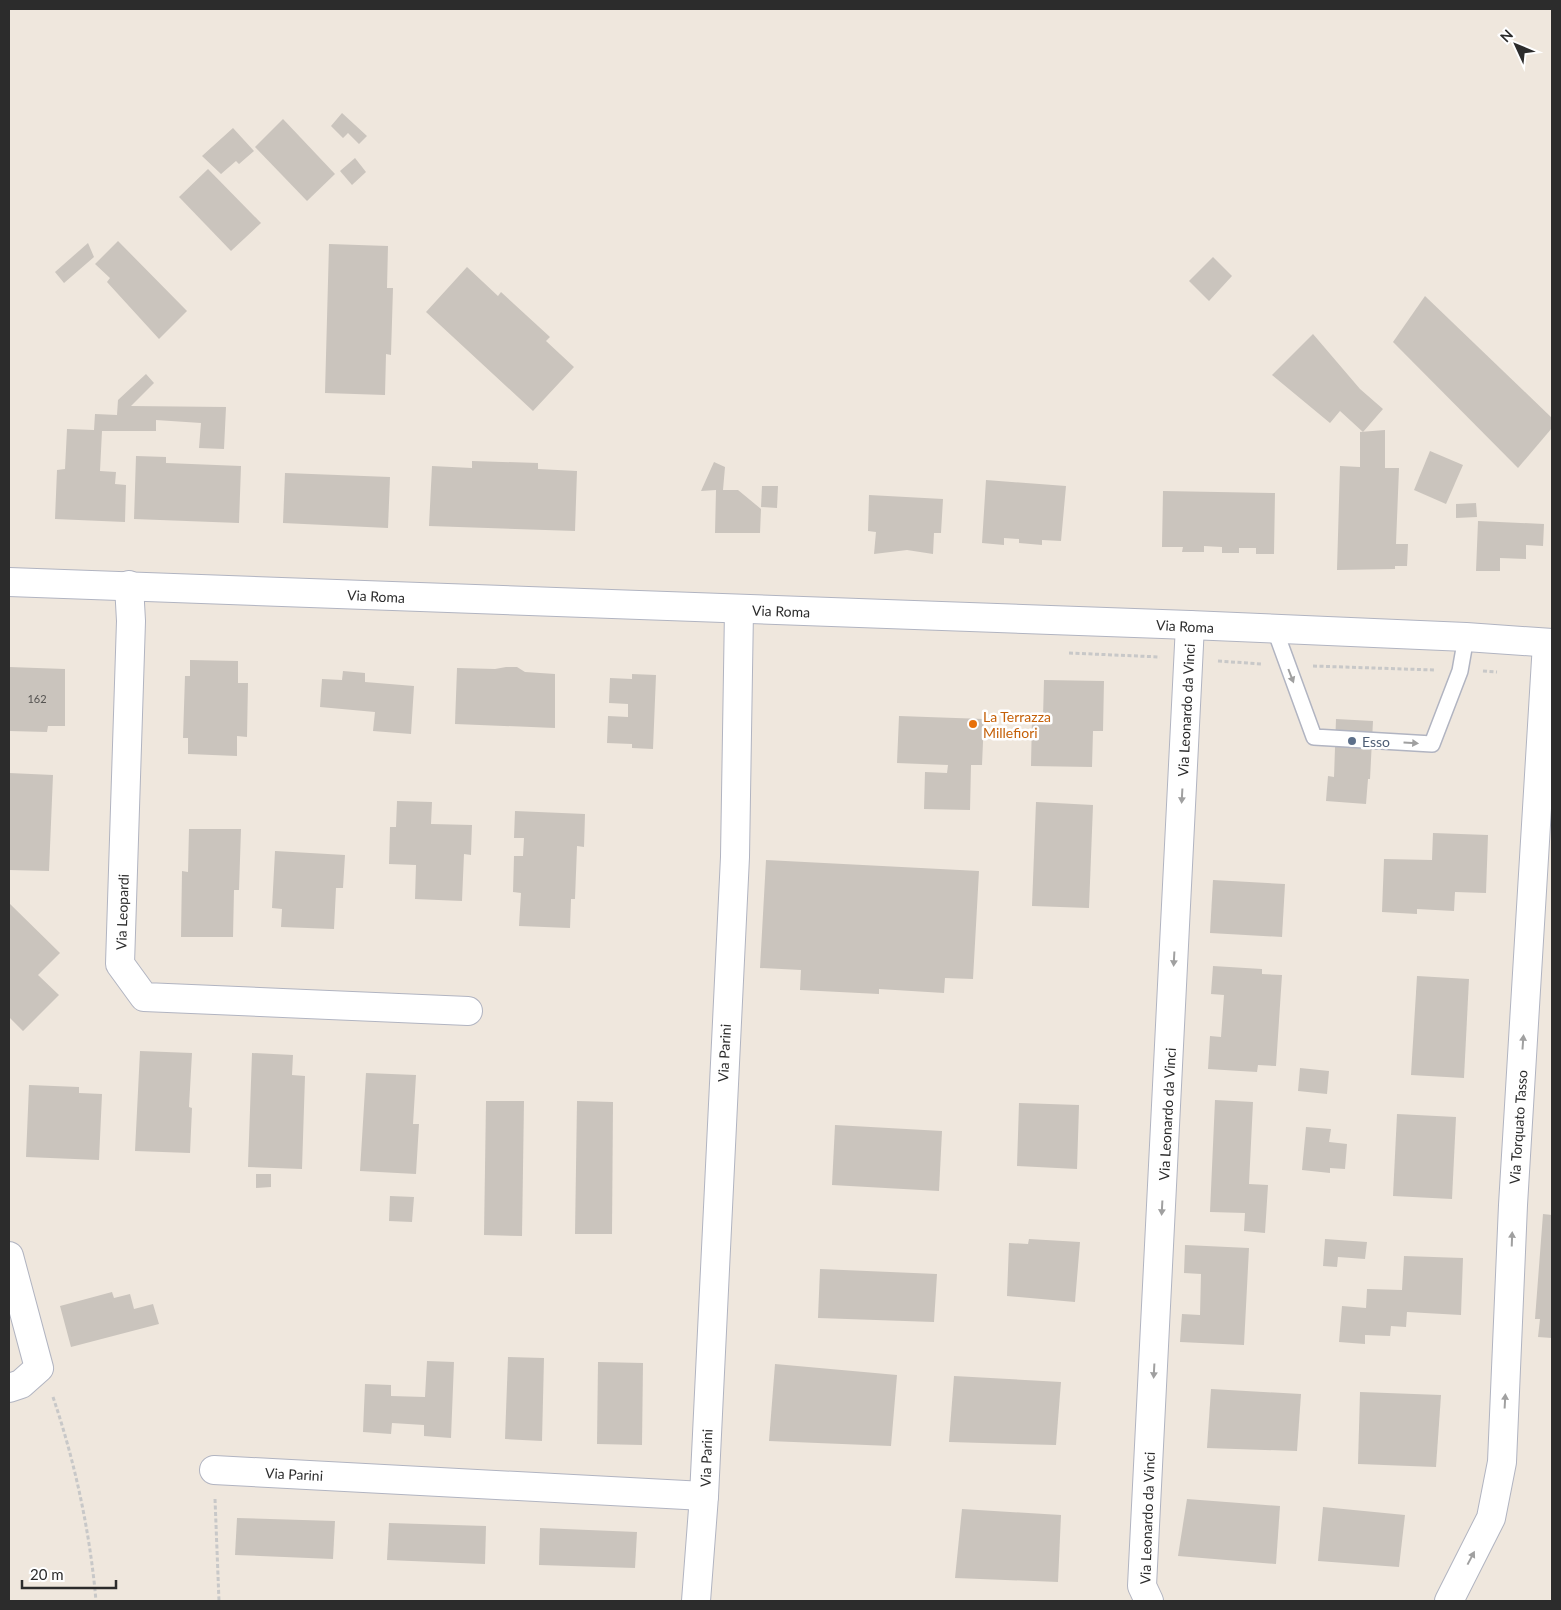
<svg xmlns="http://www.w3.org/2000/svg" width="1561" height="1610" font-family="Lato,sans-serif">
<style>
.building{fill:#cac4bd}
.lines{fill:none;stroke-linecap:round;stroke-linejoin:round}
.service-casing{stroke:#b1b4c1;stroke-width:18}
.minor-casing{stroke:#b1b4c1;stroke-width:30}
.secondary-casing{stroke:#b1b4c1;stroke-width:30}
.path{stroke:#c8c8c8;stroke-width:3;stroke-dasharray:4 2.5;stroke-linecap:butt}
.service{stroke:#fff;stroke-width:15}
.minor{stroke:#fff;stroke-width:28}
.secondary{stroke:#fff;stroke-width:28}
.oneway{fill:#a0a0a0}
.food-dot{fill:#e8710a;stroke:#fff;stroke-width:2}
.service-dot{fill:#5c6f8a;stroke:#fff;stroke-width:2}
.labels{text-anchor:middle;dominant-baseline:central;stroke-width:5;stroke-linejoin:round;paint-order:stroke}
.number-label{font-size:11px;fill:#545250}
.street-label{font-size:14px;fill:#2c2c2c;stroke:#fff}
.food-label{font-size:14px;fill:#c56008;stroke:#fff;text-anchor:start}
.service-label{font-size:14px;fill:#4e5e75;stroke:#fff;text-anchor:start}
</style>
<rect width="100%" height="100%" fill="#efe7dd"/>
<g class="building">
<polygon points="342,113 367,136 359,144 348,133 343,138 331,126"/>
<polygon points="283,119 335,174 307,201 255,147"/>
<polygon points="233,128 254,151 239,164 236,161 221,174 202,156"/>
<polygon points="355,158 366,172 352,185 340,171"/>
<polygon points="208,169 261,223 231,251 179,197"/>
<polygon points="118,241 187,311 159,339 107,282 110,278 95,264"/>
<polygon points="88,243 94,257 64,283 55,272"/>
<polygon points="329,244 388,246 387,288 393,288 391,355 386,354 385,395 325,393"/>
<polygon points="1213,257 1232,276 1209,301 1189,281"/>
<polygon points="467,267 498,296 501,292 550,337 546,341 574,367 533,411 426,312"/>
<polygon points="1425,296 1552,418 1552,428 1518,468 1393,342"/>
<polygon points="1313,334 1360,389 1383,409 1363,432 1340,411 1330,423 1272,375"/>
<polygon points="146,374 154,383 131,406 226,407 224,449 199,448 201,423 156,420 156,431 102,431 100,471 116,472 115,484 126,485 125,522 55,519 57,470 65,469 67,429 94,430 95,414 117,415 118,400"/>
<polygon points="1385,430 1385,468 1399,468 1396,544 1408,544 1407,566 1395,566 1395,569 1337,570 1340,466 1360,467 1360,432"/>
<polygon points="1430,451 1463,465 1446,504 1414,490"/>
<polygon points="136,456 166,457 166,463 241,466 239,523 134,519"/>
<polygon points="472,461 538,463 538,469 577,471 575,531 429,526 432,466 472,468"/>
<polygon points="714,462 725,467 723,490 738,490 761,509 760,533 715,533 716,490 701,491"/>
<polygon points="285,473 390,477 388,528 283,523"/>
<polygon points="986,480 1066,486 1061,541 1042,540 1042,545 1019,543 1019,539 1004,538 1004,545 982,543"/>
<polygon points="762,486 778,486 777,508 761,507"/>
<polygon points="1163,491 1275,493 1274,554 1256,554 1256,548 1239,548 1239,553 1222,553 1222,547 1204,546 1204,552 1182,552 1183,547 1162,547"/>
<polygon points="869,495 943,499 941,533 934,533 933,554 907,550 874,554 876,532 868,531"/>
<polygon points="1476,503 1477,517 1456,518 1456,504"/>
<polygon points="1478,521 1544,524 1543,546 1526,545 1526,559 1500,558 1500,571 1476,571"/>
<polygon points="190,660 238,661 238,683 248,683 247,737 237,736 237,756 188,754 188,738 183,738 185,676 190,676"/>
<polygon points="9,667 65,669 65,726 48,726 47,732 9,731"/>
<polygon points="506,667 517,667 525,672 555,674 555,728 455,724 457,668 495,669"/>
<polygon points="343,671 365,673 365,682 414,686 411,734 373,731 375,712 320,707 322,679 342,680"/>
<polygon points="632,674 656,675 653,749 632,748 632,744 607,743 608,716 628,717 628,704 609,703 610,678 632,679"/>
<polygon points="1044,680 1104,681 1103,731 1093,731 1092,767 1031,766 1032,717 1043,717"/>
<polygon points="899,716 984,719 982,765 971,765 970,810 924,809 925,772 947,773 948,765 897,763"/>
<polygon points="1336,719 1373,721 1370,779 1368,779 1366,804 1326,801 1328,776 1334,777"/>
<polygon points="9,773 53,775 49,871 9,870"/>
<polygon points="397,801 432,802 431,824 472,825 471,855 464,854 462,901 415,899 416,865 389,864 390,827 396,827"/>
<polygon points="1036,802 1093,805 1089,908 1032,906"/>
<polygon points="515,811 585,814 584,847 577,846 575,899 571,899 570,928 519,926 521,893 513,892 514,856 523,856 524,838 514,838"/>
<polygon points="189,829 241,829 239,890 234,890 233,937 181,937 182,871 188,872"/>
<polygon points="1433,833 1488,835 1486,893 1455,892 1454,911 1417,909 1417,914 1382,912 1384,859 1432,860"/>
<polygon points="275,851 345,855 343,888 336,888 334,929 281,927 282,909 272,908"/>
<polygon points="766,860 979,871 973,979 945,978 944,993 879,989 879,994 800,990 801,970 760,968"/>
<polygon points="1213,880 1285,884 1282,937 1210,933"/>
<polygon points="9,903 60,953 38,975 59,995 23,1031 9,1017"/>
<polygon points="1213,966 1262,969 1262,974 1282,975 1276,1066 1258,1065 1257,1072 1208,1069 1210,1036 1221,1037 1224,995 1211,994"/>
<polygon points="1417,976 1469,979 1464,1078 1411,1075"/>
<polygon points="140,1051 192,1053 189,1107 192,1108 190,1153 135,1151"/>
<polygon points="252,1053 293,1055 292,1075 305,1076 302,1169 248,1167"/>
<polygon points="1300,1068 1329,1071 1327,1094 1298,1091"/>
<polygon points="366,1073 416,1075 413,1124 419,1124 416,1174 360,1171"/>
<polygon points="29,1085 79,1087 79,1093 102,1094 99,1160 26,1157"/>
<polygon points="1215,1100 1253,1102 1249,1184 1268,1185 1265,1233 1244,1231 1245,1213 1210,1212"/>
<polygon points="486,1101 524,1101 522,1236 484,1235"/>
<polygon points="577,1101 613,1102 612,1234 575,1234"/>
<polygon points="1019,1103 1079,1105 1077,1169 1017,1166"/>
<polygon points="1397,1114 1456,1117 1452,1199 1393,1196"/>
<polygon points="835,1125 942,1131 939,1191 832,1185"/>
<polygon points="1306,1127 1331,1129 1329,1142 1347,1144 1345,1169 1330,1168 1330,1173 1302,1170"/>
<polygon points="256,1174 271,1174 271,1187 256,1188"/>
<polygon points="390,1196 414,1197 412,1222 389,1221"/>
<polygon points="1543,1214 1552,1215 1552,1338 1538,1337 1540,1319 1535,1319"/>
<polygon points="1029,1239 1080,1242 1075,1302 1007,1296 1009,1243 1028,1244"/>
<polygon points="1325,1239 1367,1242 1365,1259 1338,1257 1337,1267 1323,1266"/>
<polygon points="1185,1245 1249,1248 1244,1345 1180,1342 1182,1314 1200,1315 1201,1274 1184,1273"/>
<polygon points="1404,1256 1463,1258 1461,1315 1407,1312 1406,1327 1391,1326 1390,1336 1365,1335 1365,1344 1339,1342 1342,1306 1366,1308 1367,1289 1402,1290"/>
<polygon points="820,1269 937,1274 934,1322 818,1318"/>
<polygon points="112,1292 114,1298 130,1294 134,1309 153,1304 159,1324 71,1347 60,1306"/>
<polygon points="508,1357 544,1358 542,1441 505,1439"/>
<polygon points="427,1361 454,1362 451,1438 424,1436 424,1425 392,1423 391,1434 363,1432 365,1384 391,1385 391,1396 425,1397"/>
<polygon points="598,1362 643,1363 642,1445 597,1444"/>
<polygon points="775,1364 897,1375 891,1446 769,1441"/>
<polygon points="954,1376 1061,1382 1056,1445 949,1442"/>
<polygon points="1211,1389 1301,1394 1297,1451 1207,1448"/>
<polygon points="1360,1392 1441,1395 1436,1467 1358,1464"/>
<polygon points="1187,1499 1280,1506 1276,1564 1178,1556"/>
<polygon points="1323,1507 1405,1515 1399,1567 1318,1561"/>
<polygon points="962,1509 1061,1515 1058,1582 955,1578"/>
<polygon points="237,1518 335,1521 333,1559 235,1555"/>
<polygon points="389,1523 486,1526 485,1564 387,1560"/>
<polygon points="540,1528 637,1532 635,1568 539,1565"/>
</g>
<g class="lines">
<defs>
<polyline id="service" points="1275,630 1314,737 1432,744 1460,671 1466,637"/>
<g id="minor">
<polyline points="129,585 131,621 120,964 144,997 468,1011"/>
<polyline points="9,1256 39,1368 21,1384 9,1388"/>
<polyline points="214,1470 704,1496"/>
<polyline points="696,1601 704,1496 735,857 739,610"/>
<polyline points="1149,1601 1142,1586 1190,625"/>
<polyline points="1449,1601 1491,1518 1502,1462 1513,1205 1547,643"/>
</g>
<polyline id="secondary" points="9,582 1190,625 1466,637 1552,643"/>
</defs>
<use href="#service" class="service-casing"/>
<use href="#minor" class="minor-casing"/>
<use href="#secondary" class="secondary-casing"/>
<g class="path">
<polyline points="1069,653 1160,657"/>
<polyline points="1218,661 1262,664"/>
<polyline points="1313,666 1434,670"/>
<polyline points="1483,671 1497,672"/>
<path d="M 53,1397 C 75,1462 90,1532 96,1601"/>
<polyline points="215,1499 219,1601"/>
</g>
<use href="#service" class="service"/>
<use href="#minor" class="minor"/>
<use href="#secondary" class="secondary"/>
</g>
<defs><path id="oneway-solid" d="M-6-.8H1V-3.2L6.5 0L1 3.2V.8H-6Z" transform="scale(1.25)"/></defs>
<g class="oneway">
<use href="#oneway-solid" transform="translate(1291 676) rotate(69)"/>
<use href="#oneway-solid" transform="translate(1411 743) rotate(4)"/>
<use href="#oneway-solid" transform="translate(1182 796) rotate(93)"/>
<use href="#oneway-solid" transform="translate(1174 959) rotate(93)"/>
<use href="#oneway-solid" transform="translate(1523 1042) rotate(-86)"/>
<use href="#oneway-solid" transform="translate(1162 1208) rotate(93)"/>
<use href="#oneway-solid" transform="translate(1512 1239) rotate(-88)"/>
<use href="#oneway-solid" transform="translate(1154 1371) rotate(93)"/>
<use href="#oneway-solid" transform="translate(1505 1401) rotate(-87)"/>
<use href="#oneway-solid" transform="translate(1471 1558) rotate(-62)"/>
</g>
<circle class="food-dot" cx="973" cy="724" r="5"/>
<circle class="service-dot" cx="1352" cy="741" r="5"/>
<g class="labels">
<g class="number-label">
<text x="37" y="698">162</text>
</g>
<g class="street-label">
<text transform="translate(376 596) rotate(3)">Via Roma</text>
<text transform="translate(781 611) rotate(2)">Via Roma</text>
<text transform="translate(1185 626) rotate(3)">Via Roma</text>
<text transform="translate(1186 710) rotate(-87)">Via Leonardo da Vinci</text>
<text transform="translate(122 912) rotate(-88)">Via Leopardi</text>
<text transform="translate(724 1053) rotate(-87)">Via Parini</text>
<text transform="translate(1167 1114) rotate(-87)">Via Leonardo da Vinci</text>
<text transform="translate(1518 1127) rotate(-86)">Via Torquato Tasso</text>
<text transform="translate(706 1458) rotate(-88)">Via Parini</text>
<text transform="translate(294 1474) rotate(3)">Via Parini</text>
<text transform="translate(1147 1518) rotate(-88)">Via Leonardo da Vinci</text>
</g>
<g class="food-label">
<text x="983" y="716">La Terrazza<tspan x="983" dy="16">Millefiori</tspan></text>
</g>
<g class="service-label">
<text x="1362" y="741">Esso</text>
</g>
</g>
<rect width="1561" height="1610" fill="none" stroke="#2c2c2c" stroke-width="20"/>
<g transform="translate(1516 45) rotate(314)" stroke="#ffffff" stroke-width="4" paint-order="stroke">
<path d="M0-4L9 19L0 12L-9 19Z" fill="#2c2c2c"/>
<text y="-8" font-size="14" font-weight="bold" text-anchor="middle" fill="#2c2c2c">N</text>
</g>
<path d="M22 1580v8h94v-8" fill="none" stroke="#2c2c2c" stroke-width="2.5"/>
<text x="30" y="1580" font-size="15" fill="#2c2c2c" stroke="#ffffff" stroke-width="4" paint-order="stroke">20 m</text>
</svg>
